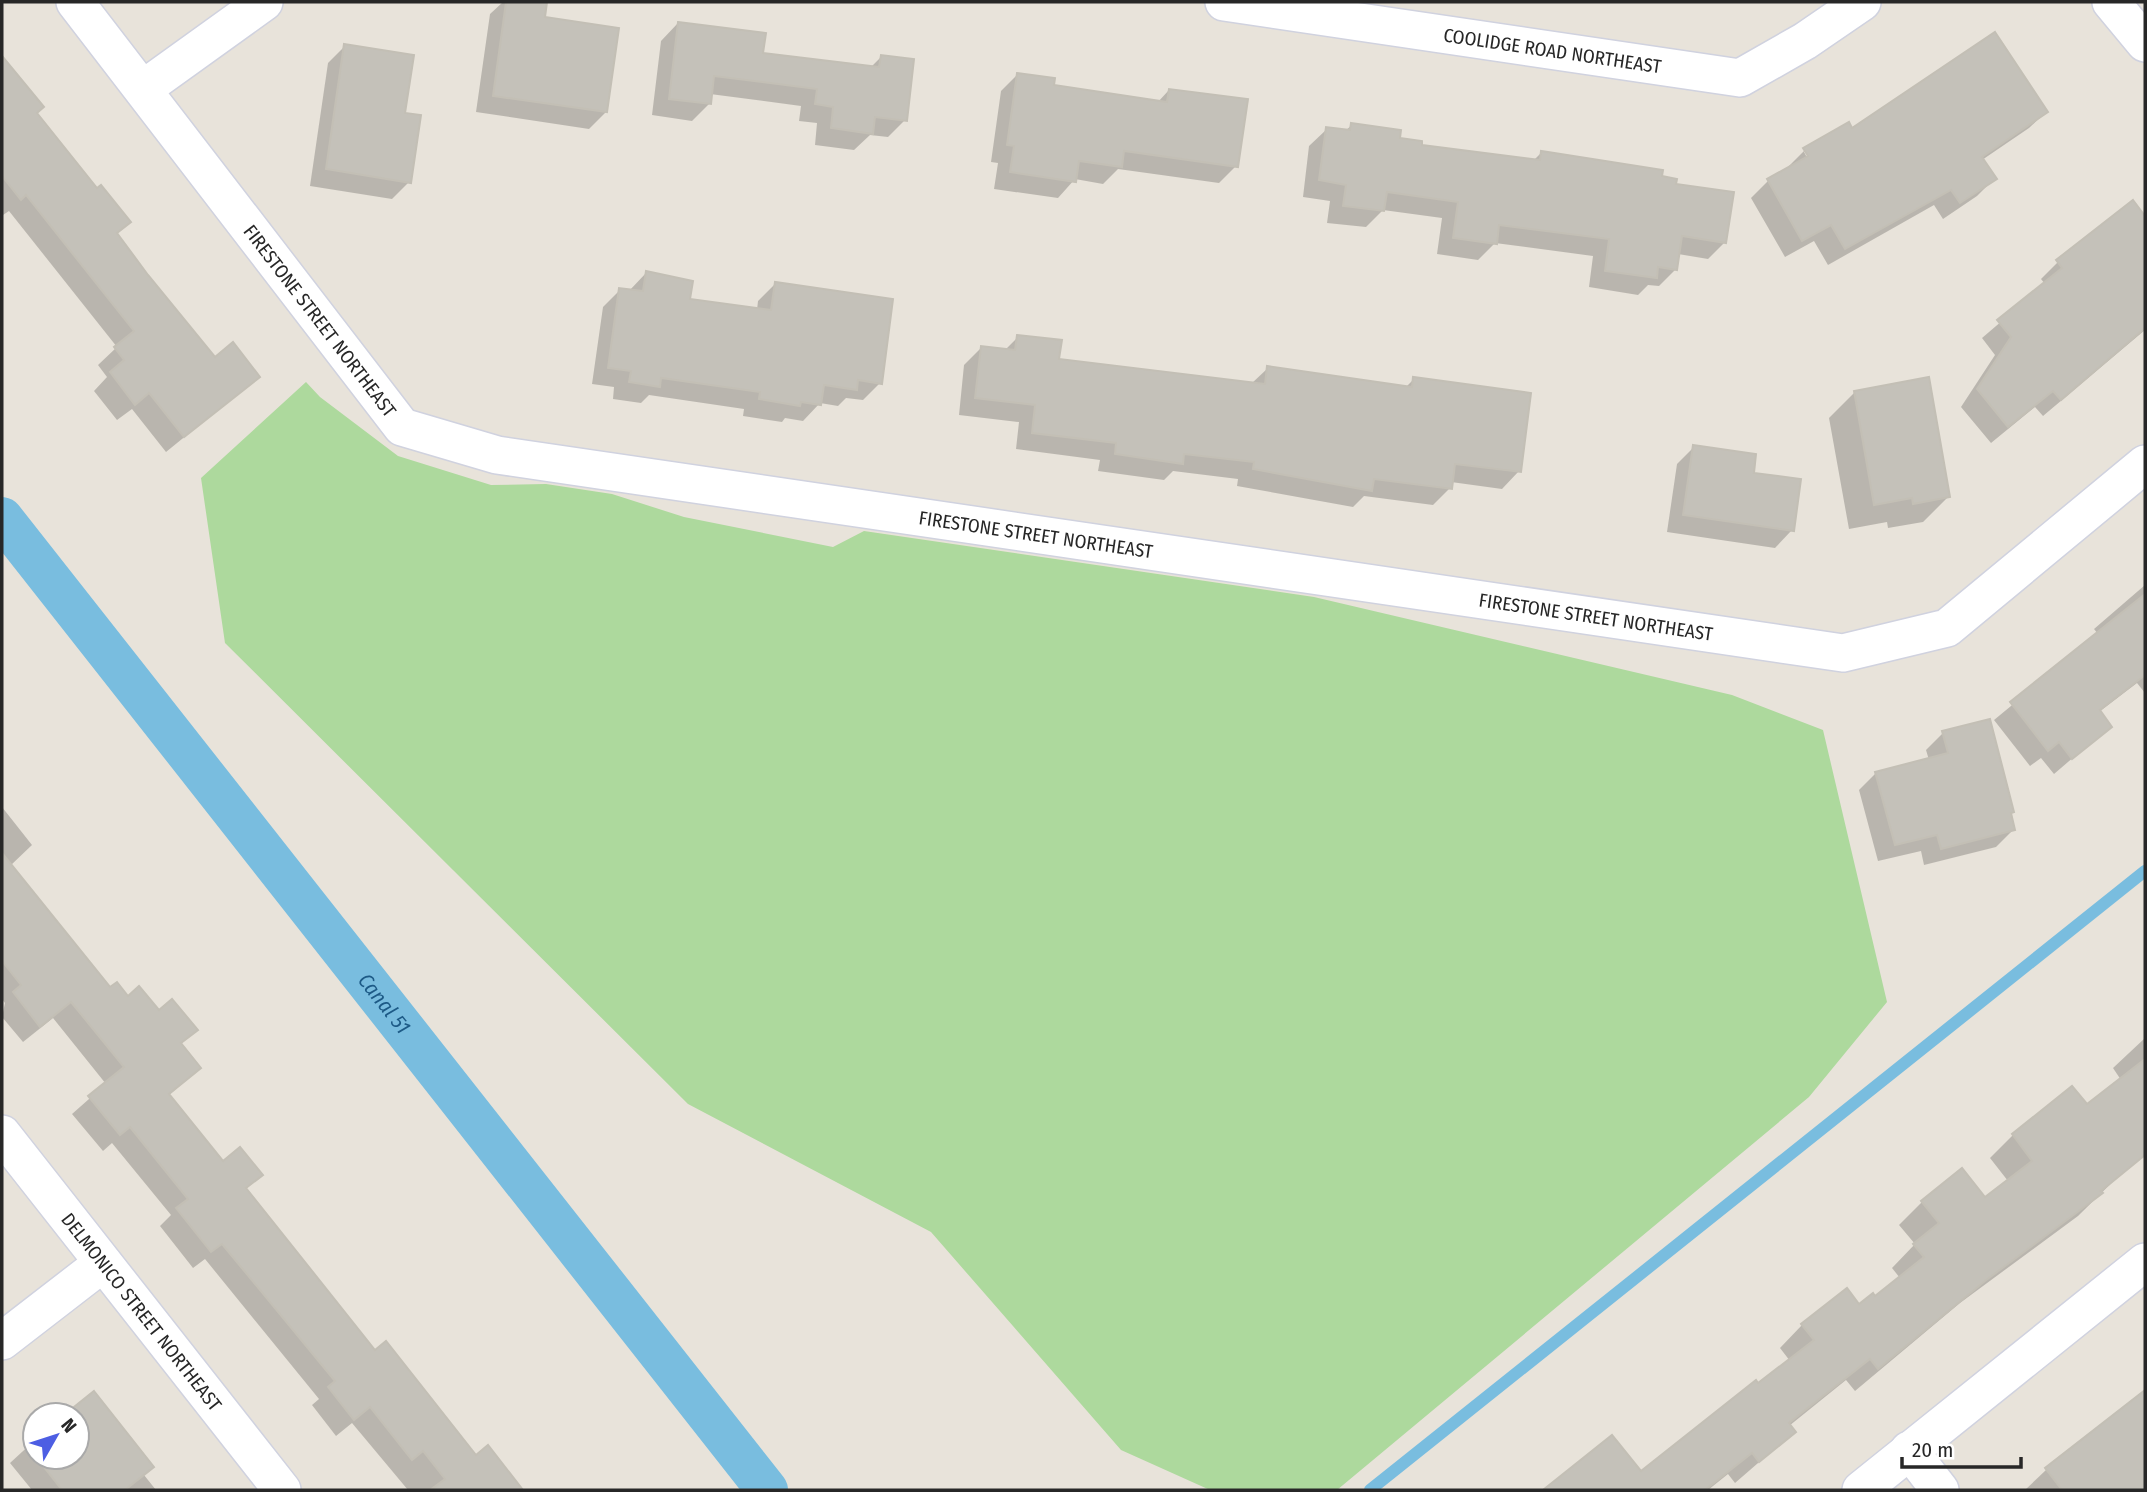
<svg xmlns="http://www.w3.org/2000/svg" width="2147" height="1492" font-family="'Fira Sans Condensed',sans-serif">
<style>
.green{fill:#add99d}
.shadow{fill:#0003;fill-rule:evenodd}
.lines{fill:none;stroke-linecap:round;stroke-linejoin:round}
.stream{stroke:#79bddf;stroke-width:12}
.canal{stroke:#79bddf;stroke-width:42}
.building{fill:#c4c1b9;stroke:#c3bfb5;stroke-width:2}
.street-casing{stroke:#d0d2df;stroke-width:40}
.street{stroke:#fff;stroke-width:37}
.labels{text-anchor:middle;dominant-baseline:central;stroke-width:7;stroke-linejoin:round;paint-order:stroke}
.street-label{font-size:19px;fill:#272727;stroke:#fff}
.water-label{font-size:21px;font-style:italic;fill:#1d5a86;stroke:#fff}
</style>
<rect width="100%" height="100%" fill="#e8e3da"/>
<polygon class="green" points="306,382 320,397 398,456 491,485 546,484 612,494 684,517 833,547 864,531 1314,597 1732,695 1823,730 1887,1002 1809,1097 1337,1490 1210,1490 1121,1450 931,1232 688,1104 225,643 201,478"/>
<g class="shadow">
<polygon points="503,2 545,3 543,18 606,112 589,129 476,112 490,14"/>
<polygon points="678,23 761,55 871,67 882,56 905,120 888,137 870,135 854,150 815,145 817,123 799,121 801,106 710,94 709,104 692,121 652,115 661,41"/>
<polygon points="345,46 403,114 409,182 392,199 310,186 328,63"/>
<polygon points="2,58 41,107 35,113 97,191 129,221 116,235 214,359 258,377 166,452 132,409 117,420 94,391 107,377 98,365 117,347 9,211 3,215 2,213"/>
<polygon points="1018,74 1052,86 1157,103 1169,90 1236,166 1219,183 1118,169 1103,184 1075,179 1058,198 994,189 998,163 991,162 1001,91"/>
<path d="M 2046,112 L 2029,128 L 1982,160 L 1994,179 L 1977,196 L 1943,219 L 1934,205 L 1828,265 L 1814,241 L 1785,257 L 1751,198 L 1768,181 L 1789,169 L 1788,167 L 1805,150 ZM 1804,152 L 1808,152 L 1811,165 Z"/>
<polygon points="1352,125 1420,147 1533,161 1541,153 1661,178 1674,185 1725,242 1708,259 1678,254 1676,269 1659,286 1648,285 1638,295 1589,287 1593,256 1495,243 1478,260 1437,254 1442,218 1383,210 1366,227 1327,223 1330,201 1303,197 1309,146 1327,129 1345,131"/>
<polygon points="2132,203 2145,219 2145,330 2043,416 2035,407 1991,443 1961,407 1995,355 1982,338 2045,284 2041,279 2058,262"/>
<polygon points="646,273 688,301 757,310 758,301 775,284 880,383 863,400 846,398 838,406 820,403 803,421 785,418 782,422 743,416 744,409 649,395 641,403 613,399 614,387 592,384 603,307 620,290 629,291"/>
<polygon points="1018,337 1057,361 1251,384 1268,368 1406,387 1414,379 1519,471 1502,489 1451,482 1450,488 1433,505 1364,496 1353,507 1237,486 1238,479 1173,471 1164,480 1098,471 1100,460 1016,449 1019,422 959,415 964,365 981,348 1004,351"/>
<polygon points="1855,392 1949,496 1923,522 1888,528 1887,522 1849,529 1829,418"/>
<polygon points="1694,447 1752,474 1792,530 1775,548 1667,532 1677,464"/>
<polygon points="2145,585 2145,693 2137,683 2099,712 2110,726 2054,774 2041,758 2030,766 1994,720 2098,634 2094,629"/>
<polygon points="1943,733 2009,815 2013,830 1996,847 1924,865 1921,851 1878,861 1859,790 1876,773 1929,760 1926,750"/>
<polygon points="2,807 32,845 10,866 110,990 196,1029 180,1045 199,1068 168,1096 223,1164 260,1175 245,1190 375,1352 476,1457 488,1448 521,1490 408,1490 352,1423 336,1436 312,1405 319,1399 205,1259 193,1268 160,1226 171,1215 112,1143 103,1151 72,1114 106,1084 53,1018 23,1042 2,1017 5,1003 2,999"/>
<polygon points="2145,1038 2145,1150 2078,1216 1960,1303 1855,1391 1846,1380 1789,1426 1794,1432 1735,1483 1728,1474 1708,1490 1546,1490 1612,1437 1641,1473 1790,1361 1780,1348 1802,1325 1875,1298 1900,1278 1892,1268 1915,1244 1899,1225 1922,1202 1985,1200 2008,1181 1990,1158 2013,1135 2087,1107 2121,1080 2113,1068"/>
<polygon points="94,1394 152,1467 144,1475 156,1490 32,1490 10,1463 35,1440 35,1457 77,1457 77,1415 67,1415"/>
<polygon points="2133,1402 2145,1416 2145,1490 2025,1490 2046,1470"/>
</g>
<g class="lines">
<polyline class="stream" points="1370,1490 2145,871"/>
<path class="canal" id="s1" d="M 2,518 L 767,1490"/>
</g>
<g class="building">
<polygon points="506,2 547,2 545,17 619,28 607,112 493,96"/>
<polygon points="678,22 766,33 763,53 879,67 881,55 914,59 907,121 875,117 873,134 831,128 833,107 815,104 817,89 714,76 711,104 669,99"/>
<polygon points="1995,32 2048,112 1982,157 1997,179 1960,203 1951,190 1845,249 1831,225 1802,241 1767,179 1808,156 1803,148 1849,122 1852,128"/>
<polygon points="344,44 414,55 405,113 421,115 411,183 326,169"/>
<polygon points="2,56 44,107 37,113 97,188 101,185 131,222 117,233 148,275 215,357 233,342 260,377 184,437 149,393 135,405 110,372 124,360 114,347 134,331 26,195 21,200 2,176"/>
<polygon points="1017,73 1055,78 1054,85 1167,102 1169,89 1248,99 1238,167 1124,151 1122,167 1079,161 1076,182 1010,172 1014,146 1007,145"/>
<polygon points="1351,123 1401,130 1400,138 1422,141 1422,145 1540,160 1541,151 1663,170 1662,176 1677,179 1676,184 1734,192 1726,243 1682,236 1677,270 1658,267 1657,278 1605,271 1609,239 1499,225 1497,244 1453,238 1458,202 1387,192 1384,211 1343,206 1346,185 1319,180 1326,127 1350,130"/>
<polygon points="2133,200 2145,216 2145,328 2061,400 2053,391 2008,427 1977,389 2011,337 1997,320 2062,268 2056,260"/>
<polygon points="646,271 693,281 690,299 771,310 775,282 893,299 882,384 858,380 857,390 824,385 821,405 801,402 800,406 759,399 760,392 661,378 660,387 629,382 631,371 608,368 619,288 643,291"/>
<polygon points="1017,335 1062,340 1059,359 1265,384 1267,366 1412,387 1413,377 1531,393 1521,472 1455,464 1452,489 1374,479 1372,491 1253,469 1254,462 1184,454 1183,464 1115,454 1116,443 1032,433 1035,405 975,398 981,346 1015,350"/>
<polygon points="1929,377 1950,497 1913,504 1912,498 1874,505 1854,391"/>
<polygon points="1693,445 1756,454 1754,473 1801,479 1794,531 1683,515"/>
<polygon points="2145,594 2145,675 2100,710 2112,727 2072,759 2059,742 2048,751 2010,702"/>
<polygon points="1990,719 2014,812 2011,813 2015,830 1941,849 1937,835 1895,845 1875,772 1948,753 1942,731"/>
<polygon points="2,853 110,987 117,982 128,996 139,986 159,1010 172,999 198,1030 181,1043 201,1068 169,1094 223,1161 240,1147 263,1175 246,1188 375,1350 386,1341 476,1455 488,1445 523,1490 430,1490 445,1479 423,1451 412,1460 370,1407 354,1420 328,1387 335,1381 222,1244 211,1252 176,1208 188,1199 130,1127 120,1135 88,1096 124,1067 71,1002 40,1027 13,992 21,985 2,961"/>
<polygon points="2145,1059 2145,1155 2101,1191 2103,1193 1985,1281 1878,1369 1870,1359 1789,1423 1796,1432 1759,1462 1752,1453 1705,1490 1543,1490 1612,1435 1641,1471 1756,1380 1758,1383 1814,1340 1801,1324 1847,1288 1859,1304 1873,1293 1875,1296 1924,1257 1913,1244 1939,1223 1921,1201 1962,1168 1985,1197 2032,1161 2012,1134 2072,1086 2087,1104"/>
<polygon points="2145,1390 2145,1490 2062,1490 2045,1468"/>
<polygon points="94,1391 154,1467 125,1490 62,1490 36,1457 77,1457 77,1415 64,1415"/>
</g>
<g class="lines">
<defs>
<g id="street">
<path id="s2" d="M 75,2 L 402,427 L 497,455 L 1843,653 L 1947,628 L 2145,464"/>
<path id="s3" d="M 1224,2 L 1740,78 L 1805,41 L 1862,2"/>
<polyline points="2111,2 2145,43"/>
<polyline points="143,89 264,2"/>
<path id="s4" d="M 2,1134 L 282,1490"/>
<polyline points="2,1341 103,1263"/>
<polyline points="1909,1450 1940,1490"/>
<polyline points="1861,1490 2145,1262"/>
</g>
</defs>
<use href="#street" class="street-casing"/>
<use href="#street" class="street"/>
</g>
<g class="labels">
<g class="street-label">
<text stroke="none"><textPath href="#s3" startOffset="332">COOLIDGE ROAD NORTHEAST</textPath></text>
<text stroke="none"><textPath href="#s2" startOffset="402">FIRESTONE STREET NORTHEAST</textPath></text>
<text stroke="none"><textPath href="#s2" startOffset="1180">FIRESTONE STREET NORTHEAST</textPath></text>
<text stroke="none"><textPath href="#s2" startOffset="1746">FIRESTONE STREET NORTHEAST</textPath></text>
<text stroke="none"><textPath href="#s4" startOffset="226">DELMONICO STREET NORTHEAST</textPath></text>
</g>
<g class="water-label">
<text stroke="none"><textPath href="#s1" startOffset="618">Canal 51</textPath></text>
</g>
</g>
<rect width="2147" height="1492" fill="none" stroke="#272727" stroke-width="7"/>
<g transform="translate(56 1436) rotate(51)"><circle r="33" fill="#ffffff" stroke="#a9a9a9" stroke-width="2"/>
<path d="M0-5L12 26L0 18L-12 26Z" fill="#4d5ee3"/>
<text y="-10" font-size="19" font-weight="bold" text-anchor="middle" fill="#272727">N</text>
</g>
<path d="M1902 1457v10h119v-10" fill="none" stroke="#272727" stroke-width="3.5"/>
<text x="1912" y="1457" font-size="21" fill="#272727" stroke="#ffffff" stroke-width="5" paint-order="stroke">20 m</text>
</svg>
